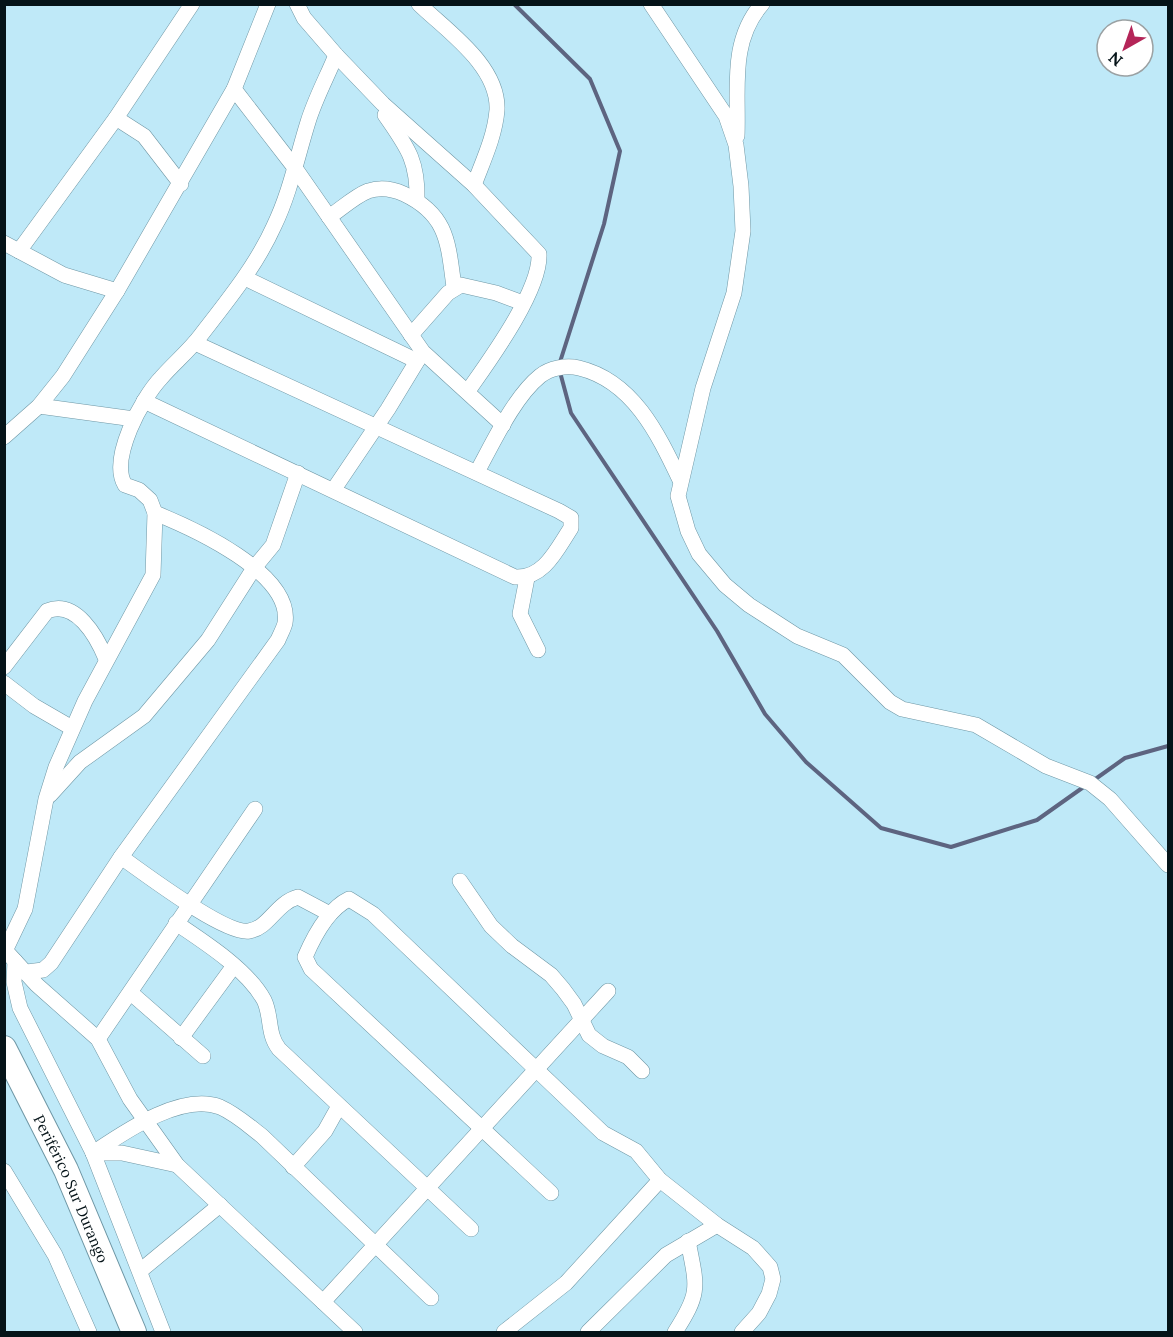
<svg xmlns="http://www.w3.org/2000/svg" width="1173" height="1337" font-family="Lora,serif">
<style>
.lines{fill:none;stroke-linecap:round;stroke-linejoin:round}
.stream{stroke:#5d6480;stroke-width:4}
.minor-casing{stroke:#6f97a5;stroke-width:16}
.trunk-casing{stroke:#6f97a5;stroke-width:26}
.minor{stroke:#fff;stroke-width:15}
.trunk{stroke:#fff;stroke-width:24}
.labels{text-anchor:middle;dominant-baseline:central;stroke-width:4.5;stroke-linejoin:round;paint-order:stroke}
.street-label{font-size:15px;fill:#051318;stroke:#fff}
</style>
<rect width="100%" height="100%" fill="#bfe9f8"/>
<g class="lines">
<g class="stream">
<polyline points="514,4 590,79 620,151 604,224 560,362"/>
<polyline points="560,372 571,413 717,631 765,714 806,762 881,828 951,847 1037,820 1085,786"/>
<polyline points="1094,780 1125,758 1168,746"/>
</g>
<defs>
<g id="minor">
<path d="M 297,4 L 304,18 L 336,55 L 383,104 L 474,185 L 539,254 C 541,290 489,361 468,391"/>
<path d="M 419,4 C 447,31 499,66 497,110 C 495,136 483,161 474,185"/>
<polyline points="651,4 726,116 736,145 741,186 743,231 734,293 703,388 678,496 688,531 699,554 725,585 749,605 797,636 843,655 890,702 902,709 976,725 1046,766 1090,783 1110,799 1168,865"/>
<polyline points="234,89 295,168 423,352 503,425"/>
<path d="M 385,115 C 407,147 418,160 417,200"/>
<polyline points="116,118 144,136 181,184"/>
<path d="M 737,136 C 739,90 729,42 762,4"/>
<path d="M 329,217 C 341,209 355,196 368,191 C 380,187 393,189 404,194 C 448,215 448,243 454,287"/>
<polyline points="4,243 64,275 117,291"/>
<polyline points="19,251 116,118 192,4"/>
<polyline points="245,278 417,361"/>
<polyline points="411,335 448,293 461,285 496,293 523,303"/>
<path d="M 144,401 L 515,577 C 544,579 557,549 571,528 L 571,518 L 559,511 L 195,343"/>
<polyline points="39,406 134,419"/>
<polyline points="4,437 39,406 63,376 117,291 234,89 268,4"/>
<path d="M 477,472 C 493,443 514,397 540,376 C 550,368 566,365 579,368 C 633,381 658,434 680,480"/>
<polyline points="334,489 388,409 422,353"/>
<polyline points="527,578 520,614 538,650"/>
<path d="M 4,667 L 47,611 C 76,599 97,637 106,659"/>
<polyline points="4,683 34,706 72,728"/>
<polyline points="50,795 80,762 144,716 208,640 254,568 273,545 298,473"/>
<path d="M 121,857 C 144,873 225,935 249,931 C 269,928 276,903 298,897 L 330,914"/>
<polyline points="460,881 491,926 512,946 551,975 563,989 574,1004 589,1035 603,1046 628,1057 642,1071"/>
<path d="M 176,923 C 204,942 247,969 264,1000 C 272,1016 267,1034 279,1049 L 471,1229"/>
<polyline points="4,949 37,985 98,1039 130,1099 177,1165 355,1332"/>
<path d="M 4,953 L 25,909 L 46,799 L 56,767 L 85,701 L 153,575 L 155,513 L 150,500 L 139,490 L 125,485 C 109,459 142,398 161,378 C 174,363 189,351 201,335 C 228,300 256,266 274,226 C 290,193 297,157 308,122 C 315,99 327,77 336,55"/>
<polyline points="15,961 14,982 20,1008 93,1153 163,1332"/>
<path d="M 27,972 L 43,970 L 51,963 L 121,857 L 278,640 C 280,635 284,628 285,623 C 293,573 192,528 155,513"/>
<polyline points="131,993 203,1056"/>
<polyline points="181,1038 233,967"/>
<polyline points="98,1039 255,809"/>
<path d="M 93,1153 C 123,1133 181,1092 220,1107 C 236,1114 249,1126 262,1136 L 431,1298"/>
<polyline points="93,1153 122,1153 177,1165"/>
<polyline points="293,1167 325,1131 339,1106"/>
<polyline points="4,1171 55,1255 89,1332"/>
<path d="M 551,1193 L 311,969 L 305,957 C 314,936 328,909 349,899 L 373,914 L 603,1133 L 636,1151 L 660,1180 L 717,1225 L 753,1248 L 770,1267 L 773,1279 L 769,1294 L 759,1313 L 742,1332"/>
<polyline points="140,1271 220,1205"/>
<polyline points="323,1302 608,991"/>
<polyline points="504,1332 566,1283 660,1180"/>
<polyline points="588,1332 666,1255 717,1225"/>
<path d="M 675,1332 C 701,1292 697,1287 688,1241"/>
</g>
<g id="trunk">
<path id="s1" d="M 4,1048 L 66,1170 L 134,1332"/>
</g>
</defs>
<use href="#minor" class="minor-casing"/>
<use href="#trunk" class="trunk-casing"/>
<use href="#minor" class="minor"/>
<use href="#trunk" class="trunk"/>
</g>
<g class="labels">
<g class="street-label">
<text stroke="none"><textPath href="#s1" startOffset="156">Periférico Sur Durango</textPath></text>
</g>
</g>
<rect width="1173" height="1337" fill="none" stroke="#051318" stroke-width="12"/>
<g transform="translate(1125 48) rotate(220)"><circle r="28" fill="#ffffff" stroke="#9ba1a3" stroke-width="1.5"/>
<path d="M0-4.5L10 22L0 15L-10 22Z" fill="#b42558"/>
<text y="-9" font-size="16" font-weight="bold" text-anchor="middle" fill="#051318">N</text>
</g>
</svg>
